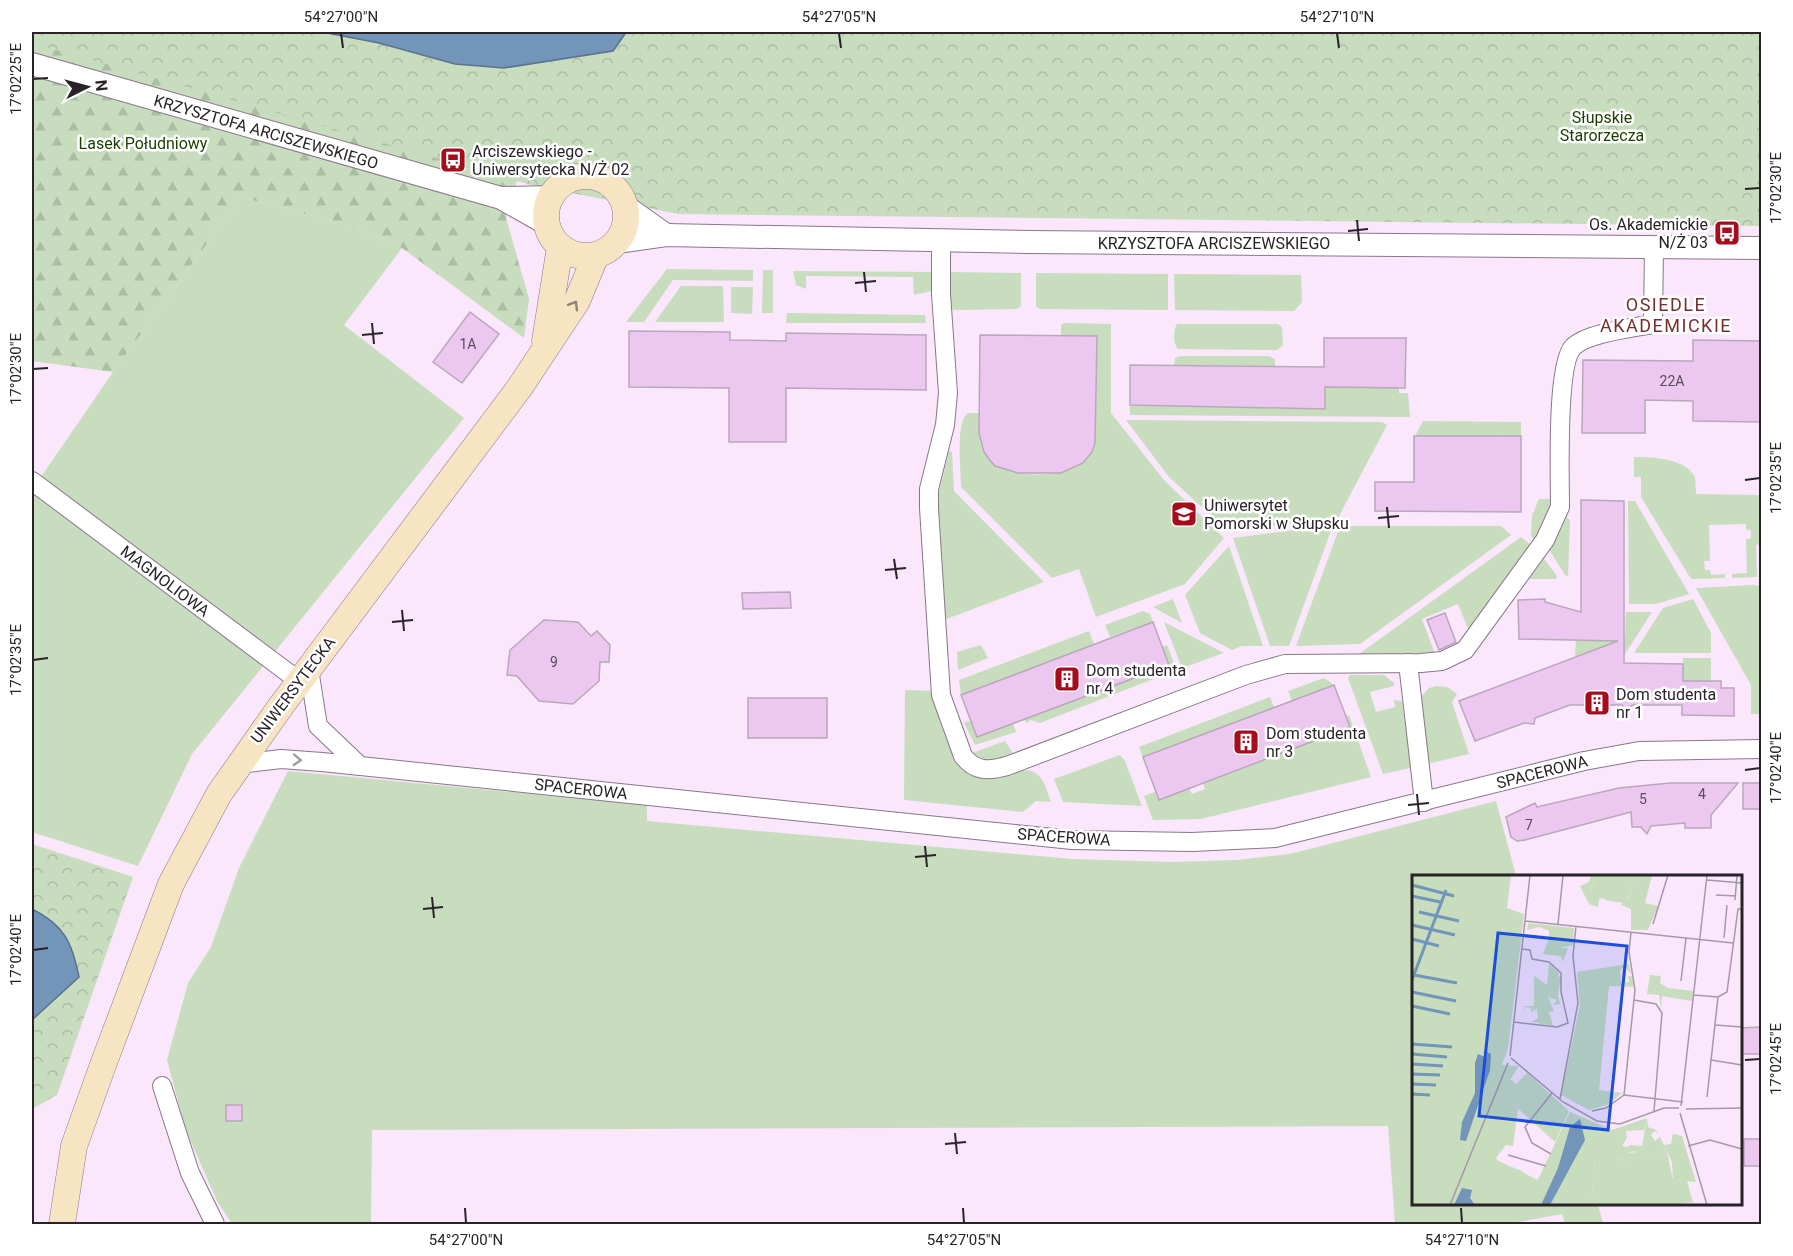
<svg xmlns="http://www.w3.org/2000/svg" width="1793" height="1256" font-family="Roboto,sans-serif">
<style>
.grass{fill:#c7ddbd}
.forest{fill:url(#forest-firs)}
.park{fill:url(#park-crowns)}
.water{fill:#7295b9;stroke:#5c728e;stroke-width:1.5}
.building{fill:#ecc8f0;stroke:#b9a7bb;stroke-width:1.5}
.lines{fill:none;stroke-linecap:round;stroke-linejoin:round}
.minor-casing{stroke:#88778a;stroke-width:20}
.tertiary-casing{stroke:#88778a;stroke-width:24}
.secondary-casing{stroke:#88778a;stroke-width:27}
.minor{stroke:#fff;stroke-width:18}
.tertiary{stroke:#fff;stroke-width:22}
.secondary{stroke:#f6e4c2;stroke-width:26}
.oneway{stroke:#908376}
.oneway2{stroke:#9f9c9f}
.ticks{fill:none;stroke:#292229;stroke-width:2}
.labels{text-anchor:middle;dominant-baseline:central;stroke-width:5;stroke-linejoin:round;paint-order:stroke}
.number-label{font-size:14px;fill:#5a4c5b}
.park-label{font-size:16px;fill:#193e00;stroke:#fff}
.street-label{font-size:16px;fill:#292229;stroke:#fff}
.poi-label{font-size:16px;fill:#292229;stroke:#fff;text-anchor:start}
.neighbourhood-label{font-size:18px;letter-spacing:1.5px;fill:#762f2d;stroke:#fff}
.inset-river{fill:none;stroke:#7295b9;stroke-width:3}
.inset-road{fill:none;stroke:#a698a8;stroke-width:1.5}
.view{fill:#1d4ed8;fill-opacity:0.15;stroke:#1d4ed8;stroke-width:3}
.inset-edge{fill:none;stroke:#292229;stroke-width:3}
.neatline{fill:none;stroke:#292229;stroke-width:2}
.ticks-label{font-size:15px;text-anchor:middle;fill:#292229}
</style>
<defs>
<pattern id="forest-firs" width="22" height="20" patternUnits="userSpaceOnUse" patternTransform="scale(1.5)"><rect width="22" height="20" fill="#c7ddbd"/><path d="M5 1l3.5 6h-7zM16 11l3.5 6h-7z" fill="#abbda2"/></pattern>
<pattern id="park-crowns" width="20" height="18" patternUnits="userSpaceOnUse" patternTransform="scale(1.5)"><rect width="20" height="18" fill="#c7ddbd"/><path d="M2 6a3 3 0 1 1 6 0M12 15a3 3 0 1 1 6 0" fill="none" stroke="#abbda2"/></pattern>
</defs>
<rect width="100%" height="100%" fill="#fae7fc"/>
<g class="grass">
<polygon points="241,197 344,224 402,248 344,325 464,418 192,754 138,866 32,832 32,490 113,372"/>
<polygon points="667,269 753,270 753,281 673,280 644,322 626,322"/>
<polygon points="763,270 773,270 773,313 762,313"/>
<polygon points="793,271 937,272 931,291 914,295 913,277 806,276 806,289 796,285"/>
<polygon points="946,272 1021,273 1021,306 1017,309 954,310 949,307"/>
<polygon points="1036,273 1168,274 1168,310 1039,309 1036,306"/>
<polygon points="1174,274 1301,275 1302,302 1294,311 1175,310"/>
<polygon points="681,286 723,286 724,322 655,322"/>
<polygon points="731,287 753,287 752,314 731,313"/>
<polygon points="787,313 925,315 926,323 786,323"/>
<path d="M 1064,323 L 1111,324 L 1111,413 L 1164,480 L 1224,538 L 1185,584 L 1096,617 L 1079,569 L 1052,578 L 961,487 C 961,469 955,423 968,413 L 979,413 C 979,428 978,445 988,458 C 1007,481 1079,481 1092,451 C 1097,440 1096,426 1096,414 L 1057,414 L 1097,336 L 1061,336 L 1061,325 Z"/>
<path d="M 1177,324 L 1278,324 L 1282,327 L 1283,345 L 1277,350 L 1178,349 C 1173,344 1173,330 1177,324 Z"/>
<polygon points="1181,356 1268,356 1275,359 1275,366 1174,365 1175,358"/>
<polygon points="1325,387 1399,388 1399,393 1408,393 1410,417 1130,415 1130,405 1325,409"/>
<polygon points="1126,420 1382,422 1387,425 1338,518 1228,531 1169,477"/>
<polygon points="1423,421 1521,422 1521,436 1502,436 1502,434 1500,436 1415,436"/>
<polygon points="949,451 952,452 954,491 1044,582 944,620 936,505"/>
<path d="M 1634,457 C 1652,457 1685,458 1695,477 L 1696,494 L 1761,495 L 1761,544 L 1756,545 L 1757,577 L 1732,578 L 1732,574 L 1747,573 L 1746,539 L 1751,538 L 1751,530 L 1746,530 L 1746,524 L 1709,525 L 1710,561 L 1704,561 L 1705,570 L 1710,570 L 1711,575 L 1725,574 L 1725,578 L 1691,579 L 1641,497 L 1641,477 L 1634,477 Z"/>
<polygon points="1539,499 1552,499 1553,503 1536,541 1531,536 1532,516"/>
<polygon points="1628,501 1635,501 1689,594 1656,604 1629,604"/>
<polygon points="1567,517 1570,521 1568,576 1565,575 1550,551"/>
<polygon points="1333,525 1289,646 1270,646 1233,538"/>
<polygon points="1340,526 1501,526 1511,535 1360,644 1296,646"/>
<polygon points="1521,537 1531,545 1469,631 1458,604 1422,619 1435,654 1359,654"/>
<polygon points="1229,546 1263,646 1242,646 1232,650 1200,633 1185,595"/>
<polygon points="1544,559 1557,576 1556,579 1529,579"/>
<polygon points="1753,585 1761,586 1761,714 1751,714 1751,685 1696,588"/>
<polygon points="1173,599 1182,623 1153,607"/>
<polygon points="1693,599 1711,633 1711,653 1634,653 1663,608"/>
<polygon points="1143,611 1150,614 1153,622 1110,637 1105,625"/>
<polygon points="1626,612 1652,612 1623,657 1575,657 1576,640 1625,638"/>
<polygon points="1164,622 1224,653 1182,668"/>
<polygon points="1089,631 1094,644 961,695 959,680"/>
<polygon points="981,645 988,658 958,670 957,652"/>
<polygon points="1167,645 1176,668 1174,671 1040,723 1031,720 1026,723 1024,719 1168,665 1162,647"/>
<polygon points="1683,658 1711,658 1711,688 1683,687"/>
<polygon points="1350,675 1384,675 1394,683 1394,686 1370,692 1376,712 1395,707 1394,700 1402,701 1411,768 1383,774 1348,678"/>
<polygon points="1324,678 1334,685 1292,701 1288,691"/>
<polygon points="1436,686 1447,687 1457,694 1452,702 1469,754 1427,764 1421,697 1429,688"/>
<path d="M 905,690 L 933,691 C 936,720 957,784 995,779 C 1008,778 1019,767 1031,771 C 1044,775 1047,791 1051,802 L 1036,801 L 1023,812 L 904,800 Z"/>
<polygon points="1270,697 1274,707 1143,757 1139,747"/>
<polygon points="1349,715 1371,777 1201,819 1153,820 1144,796 1155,792 1159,800 1189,788 1192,794 1205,789 1203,783 1350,727 1346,716"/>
<polygon points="968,721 971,722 978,737 1013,724 1016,732 975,745 964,723"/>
<polygon points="1005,741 1014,755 991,763 972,753"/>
<polygon points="1120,755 1125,761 1142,806 1063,802 1054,779"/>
<polygon points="288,771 647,805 647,821 1072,859 1172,862 1236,860 1290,854 1496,801 1516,876 1414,876 1414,1204 1598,1204 1603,1224 1565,1224 1562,1214 1508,1224 1395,1224 1388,1126 372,1130 371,1224 232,1224 217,1201 185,1128 167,1060 188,983 211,947 239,868"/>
</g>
<polygon class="forest" points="32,32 518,177 506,218 529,299 524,338 402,248 344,224 241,197 113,372 32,361"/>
<g class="park">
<polygon points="32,32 1761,32 1761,226 678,214 531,185 32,43"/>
<polygon points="32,844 133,877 57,1095 32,1109"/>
</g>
<g class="water">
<polygon points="322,32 625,32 625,34 613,51 504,68 455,64 379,43"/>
<path d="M 32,909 C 64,925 72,942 79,977 L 32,1020 Z"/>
</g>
<g class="building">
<polygon points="470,312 499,334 462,383 433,362"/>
<polygon points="629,331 730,332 730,340 786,341 786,333 926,335 926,390 786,388 786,442 729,442 729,388 629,387"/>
<polygon points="980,335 1097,336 1095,443 1092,452 1083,463 1061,473 1018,473 995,466 989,459 984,452 979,433"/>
<polygon points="1324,338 1406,338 1405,388 1325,387 1325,409 1130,405 1130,365 1324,367"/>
<polygon points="1693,340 1761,341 1761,422 1693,421 1693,401 1645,400 1645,433 1582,433 1583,360 1693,361"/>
<polygon points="1414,436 1521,436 1521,512 1375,511 1375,482 1414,482"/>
<polygon points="1581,500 1624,501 1624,663 1683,664 1683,681 1721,681 1721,688 1734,688 1734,716 1682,715 1682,705 1633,705 1624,710 1622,705 1570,705 1535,718 1534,724 1524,723 1475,741 1459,701 1618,641 1519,639 1518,600 1545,599 1545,602 1581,612"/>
<polygon points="790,592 791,608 743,609 742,593"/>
<polygon points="1445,613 1456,642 1439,650 1427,620"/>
<polygon points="544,620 578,622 591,636 597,631 610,645 609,662 600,662 599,681 573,704 539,701 517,676 507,675 510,650"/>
<polygon points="1153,622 1169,665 977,737 961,695"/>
<polygon points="1334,685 1350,727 1159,800 1143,757"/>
<rect x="748" y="698" width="79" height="40"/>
<polygon points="1670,783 1738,783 1711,815 1711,828 1685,828 1685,823 1651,826 1647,834 1641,827 1632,827 1631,812 1525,840 1517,841 1511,837 1506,817 1535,803 1537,807 1619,788"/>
<rect x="1743" y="783" width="18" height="26"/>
<polygon points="1761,1027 1761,1054 1740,1054 1740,1028"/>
<rect x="226" y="1105" width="16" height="16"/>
<rect x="1744" y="1139" width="17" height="27"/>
</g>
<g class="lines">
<defs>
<g id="minor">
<path d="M 941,241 L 941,294 L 948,393 L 945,425 L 929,489 L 929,508 L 941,695 L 963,756 C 975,772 989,771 1007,766 L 1246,675 L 1285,664 L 1421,663 L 1442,661 L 1465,650 L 1545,540 L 1560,507 C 1560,477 1556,365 1573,347 C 1587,333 1633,328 1653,324 L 1654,247"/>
<polyline points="32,481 299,681"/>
<polyline points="1408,663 1424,802"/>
<polyline points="309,669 318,726 360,766"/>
<polyline points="239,764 281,759 322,762 1072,840 1192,842 1275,838 1584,761 1639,751 1762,749"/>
<polyline points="162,1086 190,1173 215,1224"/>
</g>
<g id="tertiary">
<polyline points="32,64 501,198 547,224"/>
<polyline points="502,198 551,197"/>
<polyline points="625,206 666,235"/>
<polyline points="617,242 666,235 1028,242 1762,248"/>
</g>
<g id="secondary">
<circle cx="586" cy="216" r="40"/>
<polyline points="545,341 560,247"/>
<polyline points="62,1224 74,1146 103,1065 171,884 219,794 281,706 520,387 577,301 596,255"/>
</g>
</defs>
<use href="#minor" class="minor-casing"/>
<use href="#tertiary" class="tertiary-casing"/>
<use href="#secondary" class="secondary-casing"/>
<use href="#minor" class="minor"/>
<use href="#tertiary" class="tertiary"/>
<use href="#secondary" class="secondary"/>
</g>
<defs><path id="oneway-chevron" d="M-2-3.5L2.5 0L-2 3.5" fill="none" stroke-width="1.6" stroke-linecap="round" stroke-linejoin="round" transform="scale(1.5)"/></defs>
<use class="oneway" href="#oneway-chevron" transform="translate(574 305) rotate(-59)"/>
<use class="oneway2" href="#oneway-chevron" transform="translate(297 760) rotate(3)"/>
<path class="ticks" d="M 341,33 L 343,48M 839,33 L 841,48M 1337,33 L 1339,48M 33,79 L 48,78M 1745,189 L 1760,188M 1357,220 L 1359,241M 1348,231 L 1368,229M 864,272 L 866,292M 855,283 L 876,281M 372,323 L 374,344M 362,335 L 383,333M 33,369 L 48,368M 1745,480 L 1760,478M 1387,507 L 1389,528M 1378,518 L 1399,516M 894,559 L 897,579M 885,570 L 906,568M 402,610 L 404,631M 392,622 L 413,620M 33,660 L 48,658M 1745,770 L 1760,768M 1417,794 L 1419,815M 1408,805 L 1429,803M 925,846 L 927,867M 915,857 L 936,855M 432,897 L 434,918M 423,909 L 443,907M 33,950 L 48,948M 1745,1060 L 1760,1059M 955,1133 L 957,1154M 945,1144 L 966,1142M 465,1208 L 466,1223M 963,1208 L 964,1223M 1461,1208 L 1462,1223"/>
<defs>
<symbol id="bus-square" viewBox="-11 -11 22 22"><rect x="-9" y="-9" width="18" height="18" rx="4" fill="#a50d1d" stroke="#fff"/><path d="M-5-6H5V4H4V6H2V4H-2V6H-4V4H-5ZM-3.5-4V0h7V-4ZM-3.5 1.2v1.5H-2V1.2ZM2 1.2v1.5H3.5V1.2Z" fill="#fff"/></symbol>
<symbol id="university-square" viewBox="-11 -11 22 22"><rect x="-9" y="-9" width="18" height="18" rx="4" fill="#a50d1d" stroke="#fff"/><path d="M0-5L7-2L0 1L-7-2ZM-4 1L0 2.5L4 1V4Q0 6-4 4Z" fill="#fff"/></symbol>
<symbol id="building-square" viewBox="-11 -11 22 22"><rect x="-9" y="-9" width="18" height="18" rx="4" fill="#a50d1d" stroke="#fff"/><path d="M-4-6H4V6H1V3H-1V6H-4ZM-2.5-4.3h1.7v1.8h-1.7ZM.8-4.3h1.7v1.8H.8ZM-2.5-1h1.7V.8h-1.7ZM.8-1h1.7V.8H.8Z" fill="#fff"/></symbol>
</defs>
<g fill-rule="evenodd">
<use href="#bus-square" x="438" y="145" width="30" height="30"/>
<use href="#bus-square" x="1712" y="218" width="30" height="30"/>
<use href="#university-square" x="1169" y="499" width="30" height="30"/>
<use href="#building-square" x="1052" y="664" width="30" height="30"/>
<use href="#building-square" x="1582" y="688" width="30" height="30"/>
<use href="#building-square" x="1231" y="727" width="30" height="30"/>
</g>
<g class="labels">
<g class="number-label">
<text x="468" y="344">1A</text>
<text x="1672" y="381">22A</text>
<text x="554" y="662">9</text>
<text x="1702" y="794">4</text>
<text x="1643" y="799">5</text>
<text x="1529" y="825">7</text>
</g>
<g class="park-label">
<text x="1602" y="117">Słupskie<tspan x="1602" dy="18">Starorzecza</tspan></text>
<text x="143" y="143">Lasek Południowy</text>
</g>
<g class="street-label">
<text transform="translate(266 132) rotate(16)">KRZYSZTOFA ARCISZEWSKIEGO</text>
<text x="1214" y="243">KRZYSZTOFA ARCISZEWSKIEGO</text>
<text transform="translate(165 581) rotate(37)">MAGNOLIOWA</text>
<text transform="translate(293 690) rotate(-53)">UNIWERSYTECKA</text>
<text transform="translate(1542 772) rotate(-14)">SPACEROWA</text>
<text transform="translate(581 789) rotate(6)">SPACEROWA</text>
<text transform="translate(1064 837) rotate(4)">SPACEROWA</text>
</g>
<g class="poi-label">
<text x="472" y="151">Arciszewskiego -<tspan x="472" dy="18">Uniwersytecka N/Ż 02</tspan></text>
<text x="1708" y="224" text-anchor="end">Os. Akademickie<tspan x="1708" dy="18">N/Ż 03</tspan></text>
<text x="1204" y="505">Uniwersytet<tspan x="1204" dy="18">Pomorski w Słupsku</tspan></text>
<text x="1086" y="670">Dom studenta<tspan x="1086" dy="18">nr 4</tspan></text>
<text x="1616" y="694">Dom studenta<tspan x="1616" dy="18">nr 1</tspan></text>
<text x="1266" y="733">Dom studenta<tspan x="1266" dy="18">nr 3</tspan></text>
</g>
<g class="neighbourhood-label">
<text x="1666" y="304">OSIEDLE<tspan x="1666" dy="21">AKADEMICKIE</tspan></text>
</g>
</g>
<g transform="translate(1412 875)">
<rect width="330" height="330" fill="#fae7fc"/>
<path d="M 182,0 L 222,0 L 218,19 L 211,28 L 193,25 L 181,12 ZM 233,28 L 246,31 L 236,55 L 219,55 L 219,34 ZM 116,48 L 162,53 L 161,70 L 148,73 L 156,73 L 151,87 L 149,81 L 131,79 L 137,64 L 142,64 L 137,63 L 137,56 L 127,52 L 115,55 ZM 137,88 L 147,98 L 146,102 L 149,101 L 146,121 L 152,142 L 148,129 L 141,130 L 145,125 L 136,122 L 142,136 L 137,137 L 141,151 L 120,147 L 126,143 L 125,134 L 119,137 L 119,133 L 113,132 L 111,136 L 112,131 L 122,131 L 122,101 L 135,110 ZM 217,89 L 219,99 L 214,93 L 208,94 L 209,108 L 217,107 L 216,101 L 220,101 L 222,112 L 197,111 L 187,215 L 210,218 L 195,230 L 177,235 L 149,220 L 168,130 L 165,97 ZM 238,100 L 249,101 L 248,108 L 256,113 L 281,116 L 280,126 L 250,121 L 249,133 L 247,120 L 235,119 ZM 115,198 L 157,236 L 143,267 L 90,219 L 97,203 L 104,209 ZM 235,243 L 236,252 L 244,255 L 247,260 L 243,256 L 239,260 L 243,266 L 248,262 L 255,277 L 251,284 L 241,284 L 231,265 ZM 187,282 L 205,282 L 259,308 L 259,330 L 179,330 L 183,284 Z" fill="#c7ddbd"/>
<path d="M 179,0 L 182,0 L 181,12 L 196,22 L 187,24 L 186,32 L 177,29 L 168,11 L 177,7 ZM 222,0 L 240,0 L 233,28 L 222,35 L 209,30 L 218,20 ZM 0,141 L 91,190 L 107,191 L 90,218 L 106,234 L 101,271 L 94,270 L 84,283 L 87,287 L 110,296 L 124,309 L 158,237 L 200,255 L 235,243 L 232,255 L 214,256 L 215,263 L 210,271 L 216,272 L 216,278 L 226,277 L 233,284 L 251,284 L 255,277 L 261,305 L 275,306 L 281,327 L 259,330 L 259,308 L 239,308 L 231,297 L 206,282 L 195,282 L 183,284 L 179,330 L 133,319 L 42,330 L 0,330 Z" fill="#c7ddbd"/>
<path d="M 184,0 L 200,0 L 206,13 L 185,13 Z" fill="#c7ddbd"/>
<path d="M 0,0 L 99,0 L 95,33 L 112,39 L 96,174 L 36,330 L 0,330 ZM 158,237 L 180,247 L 183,260 L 179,330 L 40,330 L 62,274 L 126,305 ZM 261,259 L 270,261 L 284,307 L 261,305 L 260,287 L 252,270 L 259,269 Z" fill="#c7ddbd"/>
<path d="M 231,265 L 240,278 L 241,284 L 233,284 L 223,276 L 215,278 L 217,270 L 230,271 Z" fill="#c7ddbd"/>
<path d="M 75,177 L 79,179 L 78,195 L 54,266 L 48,265 L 50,247 L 63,218 L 63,188 L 66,179 L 75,183 ZM 168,244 L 173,265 L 138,330 L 129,330 L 146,293 L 158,252 ZM 50,313 L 60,315 L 58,323 L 63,330 L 42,330 Z" fill="#7295b9"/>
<path class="inset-river" d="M 0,10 L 42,21M 0,21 L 28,27M 7,37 L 47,46M 0,50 L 43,60M 0,64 L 27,71M 2,100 L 45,108M 0,105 L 34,15M 0,117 L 44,126M 0,131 L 38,139M 0,169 L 40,172M 0,179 L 35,182M 0,189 L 31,191M 0,199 L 28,200M 0,209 L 24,210M 0,219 L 18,220"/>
<path class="inset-road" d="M 295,5 L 330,8M 304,20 L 324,21M 323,25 L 325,0M 113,46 L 321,68M 146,49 L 151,0M 241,49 L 256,0M 312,63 L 315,30M 269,106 L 274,63M 282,120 L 306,122 L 315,117 L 326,34 L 330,34M 222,125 L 244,129 L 250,138 L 242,236M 102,147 L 145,152 L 156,148 L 149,117 L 149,98 L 137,87 L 120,84 L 118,75 L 110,74M 303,150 L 330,152M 98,181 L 118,0M 99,183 L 151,227 L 185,246 L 208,249 L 252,233 L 267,233M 299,185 L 330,190M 212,220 L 223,115 L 217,77 L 219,57M 295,222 L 306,122M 148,224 L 166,128 L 161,81 L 164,51M 269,231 L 295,0M 274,234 L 330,233M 180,236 L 194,233 L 212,220 L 271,227M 268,238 L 295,330M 276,271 L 298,265 L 330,274M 139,279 L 120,268 L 113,252 L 140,218M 96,280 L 134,291M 38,330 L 96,188"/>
<path class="view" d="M 86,58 L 215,71 L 196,255 L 67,241 Z"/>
<rect width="330" height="330" class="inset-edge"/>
</g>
<rect width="1793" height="1256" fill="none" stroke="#ffffff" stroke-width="66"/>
<g transform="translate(87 87) rotate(84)" stroke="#ffffff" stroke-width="4.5" paint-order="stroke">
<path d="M0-4.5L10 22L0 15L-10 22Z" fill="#292229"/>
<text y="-9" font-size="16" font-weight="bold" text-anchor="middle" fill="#292229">N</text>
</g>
<rect x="33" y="33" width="1727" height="1190" class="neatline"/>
<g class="ticks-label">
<text x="341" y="22">54°27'00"N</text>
<text x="839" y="22">54°27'05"N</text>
<text x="1337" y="22">54°27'10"N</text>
<text transform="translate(16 79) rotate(-90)" y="5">17°02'25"E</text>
<text transform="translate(1776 188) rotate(-90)" y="5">17°02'30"E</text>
<text transform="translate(16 369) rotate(-90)" y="5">17°02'30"E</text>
<text transform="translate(1776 478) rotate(-90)" y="5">17°02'35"E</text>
<text transform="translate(16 660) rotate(-90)" y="5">17°02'35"E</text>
<text transform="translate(1776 768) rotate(-90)" y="5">17°02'40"E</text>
<text transform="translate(16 950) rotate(-90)" y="5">17°02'40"E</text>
<text transform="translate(1776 1059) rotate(-90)" y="5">17°02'45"E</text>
<text x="466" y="1245">54°27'00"N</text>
<text x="964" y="1245">54°27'05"N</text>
<text x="1462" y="1245">54°27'10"N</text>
</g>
</svg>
